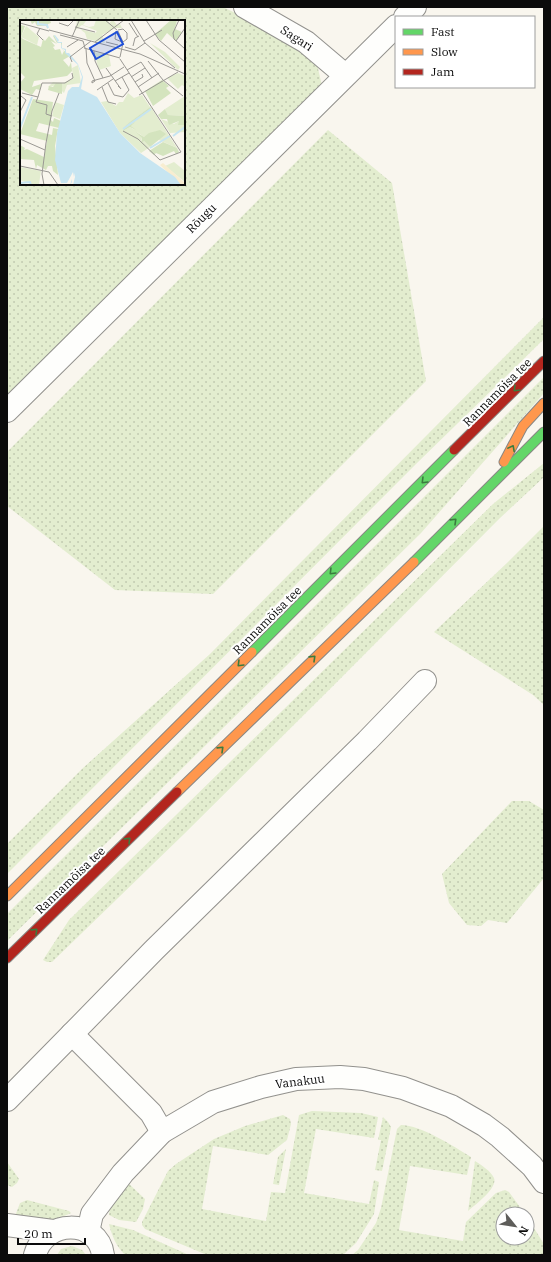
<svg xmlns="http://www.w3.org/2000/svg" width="551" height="1262" font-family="'IBM Plex Serif',serif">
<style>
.green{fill:url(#green-dots);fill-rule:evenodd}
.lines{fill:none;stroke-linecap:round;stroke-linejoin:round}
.street-casing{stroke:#92918d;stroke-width:24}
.fast-casing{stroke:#898784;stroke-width:11}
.slow-casing{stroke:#898784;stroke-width:11}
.jam-casing{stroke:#898784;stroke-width:11}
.street{stroke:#fefefc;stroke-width:22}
.fast{stroke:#63d668;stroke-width:9}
.slow{stroke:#ff974d;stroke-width:9}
.jam{stroke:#b3261e;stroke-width:9}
.oneway{stroke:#3b7b3e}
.labels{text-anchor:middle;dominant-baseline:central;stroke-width:4;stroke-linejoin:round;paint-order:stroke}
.street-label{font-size:12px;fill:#0b0b0b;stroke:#fff}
.inset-river{fill:none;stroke:#c7e5f1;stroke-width:2}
.inset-road{fill:none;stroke:#9a9893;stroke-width:1}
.view{fill:#1d4ed8;fill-opacity:0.15;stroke:#1d4ed8;stroke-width:2}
.inset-edge{fill:none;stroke:#0b0b0b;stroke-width:2}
</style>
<defs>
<pattern id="green-dots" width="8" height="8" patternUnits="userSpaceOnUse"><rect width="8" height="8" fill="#e3edcf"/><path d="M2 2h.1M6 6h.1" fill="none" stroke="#c1cab0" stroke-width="1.8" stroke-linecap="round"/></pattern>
</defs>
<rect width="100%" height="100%" fill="#f9f6ee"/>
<g class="green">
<path d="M 7,7 L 223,7 L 270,30 L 317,64 L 322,86 L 7,398 ZM 21,21 L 184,21 L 184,184 L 21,184 Z"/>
<polygon points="328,130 392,183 426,381 213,594 115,590 7,506 7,452"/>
<polygon points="544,317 544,339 416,464 7,874 7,844 83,768 210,654"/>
<polygon points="544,377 544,393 421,533 7,941 7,914"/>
<polygon points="544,463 544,477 500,518 333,686 184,834 52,962 47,962 43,960 69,920 493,504"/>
<polygon points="544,526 544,705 533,695 434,632 508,562"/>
<polygon points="512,801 529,801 544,810 544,878 507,923 488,920 481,926 467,925 449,903 442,874"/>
<polygon points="312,1111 361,1113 378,1117 374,1138 316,1129 304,1193 369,1204 374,1180 379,1182 374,1214 356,1243 343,1255 207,1255 145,1229 142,1225 142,1222 168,1171 176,1164 214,1139 245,1126 283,1115 290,1119 291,1124 287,1140 268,1155 213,1146 202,1209 266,1221 271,1192 285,1193 299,1115"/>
<polygon points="383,1117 388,1122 391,1127 382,1171 375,1170 381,1140 378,1140"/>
<path d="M 401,1125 C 421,1125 453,1146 471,1157 L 467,1175 L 410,1166 L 399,1230 L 463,1241 L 466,1222 L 496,1193 L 505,1190 L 509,1192 L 525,1214 L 503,1214 L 503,1238 L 527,1238 L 527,1217 L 544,1244 L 544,1255 L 352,1255 L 358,1250 L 376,1223 L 381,1208 L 397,1129 Z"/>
<polygon points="286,1149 279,1185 273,1184 278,1157"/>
<path d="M 475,1161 C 481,1165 491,1171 494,1178 C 498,1188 475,1205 468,1211 Z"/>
<polygon points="7,1162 19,1179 17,1183 12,1187 7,1185"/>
<polygon points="127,1182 145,1199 143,1209 136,1222 119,1220 109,1215 110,1205"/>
<path d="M 27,1200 L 69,1211 L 71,1213 C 50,1223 37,1220 14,1219 L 20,1203 Z"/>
<path d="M 109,1224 L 133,1230 L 189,1255 L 125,1255 C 116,1246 112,1236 109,1224 Z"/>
<polygon points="72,1246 82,1250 86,1255 57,1255 61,1249"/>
</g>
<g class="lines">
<defs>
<g id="street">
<polyline points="245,7 306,42 345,75"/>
<polyline points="405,17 415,7"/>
<polyline points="7,411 396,26"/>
<polyline points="72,1034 154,950 367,741 425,681"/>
<polyline points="7,1100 72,1034 151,1113 162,1132"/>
<polyline points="7,1225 53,1231"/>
<polyline points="88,1232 92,1214 123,1173 162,1132 213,1102 261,1087 296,1079 340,1077 364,1079 403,1088 451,1106 484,1125 500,1137 532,1166 544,1182"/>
<path d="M 35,1255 C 44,1219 98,1218 103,1255"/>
</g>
<g id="fast">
<polyline points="414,562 544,432"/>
<polyline points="252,652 454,450"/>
</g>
<g id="slow">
<polyline points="504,462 523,426 544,403"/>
<polyline points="177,792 414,562"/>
<polyline points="7,896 252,652"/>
</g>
<g id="jam">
<polyline points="454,450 544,361"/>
<polyline points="7,958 177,792"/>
</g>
</defs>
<use href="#street" class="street-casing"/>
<use href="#fast" class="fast-casing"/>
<use href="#slow" class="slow-casing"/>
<use href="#jam" class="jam-casing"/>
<use href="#street" class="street"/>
<use href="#fast" class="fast"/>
<use href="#slow" class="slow"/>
<use href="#jam" class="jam"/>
</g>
<defs><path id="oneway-chevron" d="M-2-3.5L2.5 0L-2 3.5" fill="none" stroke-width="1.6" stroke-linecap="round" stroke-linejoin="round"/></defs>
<g class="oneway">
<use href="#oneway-chevron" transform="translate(516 389) rotate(135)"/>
<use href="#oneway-chevron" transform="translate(512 448) rotate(-62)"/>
<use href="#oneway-chevron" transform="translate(424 481) rotate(135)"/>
<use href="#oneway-chevron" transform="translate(454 521) rotate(-44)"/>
<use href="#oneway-chevron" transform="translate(332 572) rotate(135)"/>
<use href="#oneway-chevron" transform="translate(313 658) rotate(-44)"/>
<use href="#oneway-chevron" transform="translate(240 664) rotate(135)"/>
<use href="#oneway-chevron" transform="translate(221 749) rotate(-44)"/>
<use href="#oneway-chevron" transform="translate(128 840) rotate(-44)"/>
<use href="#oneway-chevron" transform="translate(35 931) rotate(-44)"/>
</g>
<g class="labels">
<g class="street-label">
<text transform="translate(297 38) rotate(33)">Sagari</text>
<text transform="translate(201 218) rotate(-45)">Rõugu</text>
<text transform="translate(497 392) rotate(-45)">Rannamõisa tee</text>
<text transform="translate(267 620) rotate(-45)">Rannamõisa tee</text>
<text transform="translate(70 880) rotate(-44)">Rannamõisa tee</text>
<text transform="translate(300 1081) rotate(-7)">Vanakuu</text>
</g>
</g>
<g transform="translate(20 20)">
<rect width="165" height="165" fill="#f9f6ee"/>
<path d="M 55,0 L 66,1 L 63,5 L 69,7 L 74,6 L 76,0 L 88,0 L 89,3 L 93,0 L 97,5 L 100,4 L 102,8 L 95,8 L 82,15 L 85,23 L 67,19 L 65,13 L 60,9 L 75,13 L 77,11 L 62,5 L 54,11 L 57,2 ZM 6,6 L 19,17 L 17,25 L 1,17 ZM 130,23 L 145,32 L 160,47 L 158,50 ZM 74,32 L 89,35 L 91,46 L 79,50 ZM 58,45 L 61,63 L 47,65 L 44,73 L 41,70 L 42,64 L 28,67 L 33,62 L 43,63 L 53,58 L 52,48 ZM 158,53 L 165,56 L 165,67 L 162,65 L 158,69 L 147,58 ZM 108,73 L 114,78 L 122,75 L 130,87 L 104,107 L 103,111 L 110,107 L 115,110 L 111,106 L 104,108 L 132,89 L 157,128 L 139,120 L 137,111 L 124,117 L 117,112 L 122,118 L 120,122 L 124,121 L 130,127 L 121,133 L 100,113 L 81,82 L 87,81 L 96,86 L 99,82 L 103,82 ZM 165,76 L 165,96 L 148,95 L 145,89 ZM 35,82 L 44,85 L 40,99 L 32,96 ZM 141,99 L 154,104 L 159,101 L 159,105 L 165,105 L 165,112 L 150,113 ZM 154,142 L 165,151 L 165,162 L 145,146 ZM 0,147 L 21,151 L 19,164 L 22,164 L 14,165 L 0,160 Z" fill="#e3edcf"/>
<path d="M 10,0 L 30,0 L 31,3 L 28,4 L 28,9 L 26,6 L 17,6 L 15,2 L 12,4 ZM 151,0 L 157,0 L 155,9 L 162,12 L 156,21 L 147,13 L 141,21 L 135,14 ZM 0,5 L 5,6 L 1,17 L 3,19 L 21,27 L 23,19 L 25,21 L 29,16 L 37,24 L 31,21 L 35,26 L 33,27 L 35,30 L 40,29 L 42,35 L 44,31 L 41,28 L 41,23 L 37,23 L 33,16 L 34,15 L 38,23 L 42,23 L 41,28 L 50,36 L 43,40 L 49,47 L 51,42 L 52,51 L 47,56 L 14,61 L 12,67 L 21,64 L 20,70 L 16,69 L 12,75 L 0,69 L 0,63 L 5,57 L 0,52 ZM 142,60 L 149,66 L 146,68 L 151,73 L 133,86 L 125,71 ZM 36,63 L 42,63 L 42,74 L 28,70 L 29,66 L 33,67 ZM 13,79 L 33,82 L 31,100 L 33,102 L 34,98 L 41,101 L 39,108 L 19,103 L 16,111 L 32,115 L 33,108 L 38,109 L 35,126 L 38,155 L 33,151 L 32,146 L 28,146 L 26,150 L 17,145 L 16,149 L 14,140 L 0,139 L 0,125 L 5,128 L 4,130 L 7,129 L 24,137 L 27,121 L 0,114 ZM 130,87 L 132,89 L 105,108 L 115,102 L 111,106 L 116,110 L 110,107 L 103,111 L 104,107 L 110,102 ZM 145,89 L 148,95 L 165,96 L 165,105 L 158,105 L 159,101 L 149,105 L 147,99 L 141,99 L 138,95 ZM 140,110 L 146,114 L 130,127 L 124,121 L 121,123 L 122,118 L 116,112 L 124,117 L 129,113 ZM 143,122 L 157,128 L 159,132 L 156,134 L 154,131 L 143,136 L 136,133 L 134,135 L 129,131 Z" fill="#d4e4be"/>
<path d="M 143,143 L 165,163 L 165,165 L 161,165 L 140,145 Z" fill="#f8edd0"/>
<path d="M 34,15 L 35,15 L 39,20 L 38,22 L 42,22 L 42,28 L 46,29 L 46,33 L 49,33 L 58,44 L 63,57 L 61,69 L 77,77 L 100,113 L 120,133 L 155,157 L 161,165 L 53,165 L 55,157 L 55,153 L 54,157 L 52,159 L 52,162 L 50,165 L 52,159 L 54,157 L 53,152 L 47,163 L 41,163 L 35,140 L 37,113 L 48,71 L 52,67 L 59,67 L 62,57 L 58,45 L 45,33 L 45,30 L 41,28 L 42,23 L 38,23 Z" fill="#c7e5f1"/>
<path class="inset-river" d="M 18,0 L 18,4 L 27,5 L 28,8M 0,108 L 12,77M 103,109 L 131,89M 153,116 L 165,107M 130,128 L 150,116M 0,163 L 10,162 L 11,165"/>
<path class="inset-road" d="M 85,0 L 97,10M 111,0 L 125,23 L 155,48M 126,0 L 139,20 L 165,42M 159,0 L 153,13 L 154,19 L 165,29M 0,3 L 29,11M 39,3 L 48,6 L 54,0M 109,3 L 118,17M 55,7 L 75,12M 20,8 L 17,14 L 23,20M 29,10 L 120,34 L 165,54M 98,10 L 103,9 L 107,13 L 107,19 L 103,22M 96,11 L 95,19 L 102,22M 98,11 L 103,22M 40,15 L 63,21 L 65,28M 52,17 L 59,1M 124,21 L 142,10M 156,21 L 165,8M 75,22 L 104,0M 86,22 L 98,25M 113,26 L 115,18 L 119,16M 47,27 L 58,20M 105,27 L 115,30 L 125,23M 64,28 L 100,38M 66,29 L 67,43 L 75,61M 74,31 L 75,41 L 83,58M 100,37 L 103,23M 100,39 L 161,132M 128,41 L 143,60M 52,42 L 50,37 L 71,21M 86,48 L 101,69 L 98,66M 107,50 L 121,42 L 132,58M 111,57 L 125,48M 143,60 L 163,76M 75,61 L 72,63 L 72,61 L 90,56 L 104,47M 95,61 L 109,53M 115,62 L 123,57 L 122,54M 88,63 L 94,75 L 103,77 L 109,70 L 102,57M 82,67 L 88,82 L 96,84M 118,67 L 139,53M 77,70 L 93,59M 2,73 L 18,77 L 22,63 L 45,63 L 53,58 L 52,53M 119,75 L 158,52M 18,77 L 16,82 L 27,85 L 26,94 L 32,96M 0,92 L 6,80 L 1,76M 103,111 L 118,119 L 140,140 L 161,132M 0,119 L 25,130M 0,146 L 29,152 L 38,165M 24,165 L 22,154 L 26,123 L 32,91 L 39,73"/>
<path class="view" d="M 97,12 L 103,24 L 76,39 L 70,28 Z"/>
<rect width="165" height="165" class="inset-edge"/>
</g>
<rect width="551" height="1262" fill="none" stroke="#0b0b0b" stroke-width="16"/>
<rect x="395" y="16" width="140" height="72" fill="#ffffff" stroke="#9d9d9d"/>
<rect x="403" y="29" width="20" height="6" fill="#63d668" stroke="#9d9d9d"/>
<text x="431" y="36" font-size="12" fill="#0b0b0b">Fast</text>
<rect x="403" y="49" width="20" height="6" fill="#ff974d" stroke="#9d9d9d"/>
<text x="431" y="56" font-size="12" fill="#0b0b0b">Slow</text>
<rect x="403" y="69" width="20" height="6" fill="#b3261e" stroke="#9d9d9d"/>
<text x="431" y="76" font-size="12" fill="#0b0b0b">Jam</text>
<g transform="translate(515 1226) rotate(120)"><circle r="19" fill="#ffffff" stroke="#9d9d9d"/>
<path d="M0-3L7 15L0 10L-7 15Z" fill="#5e5d5a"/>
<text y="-6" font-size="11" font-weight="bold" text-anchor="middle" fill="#0b0b0b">N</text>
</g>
<path d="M18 1238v6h67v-6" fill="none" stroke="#0b0b0b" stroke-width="2"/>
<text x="24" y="1238" font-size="12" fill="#0b0b0b" stroke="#ffffff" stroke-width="3" paint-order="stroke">20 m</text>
</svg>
